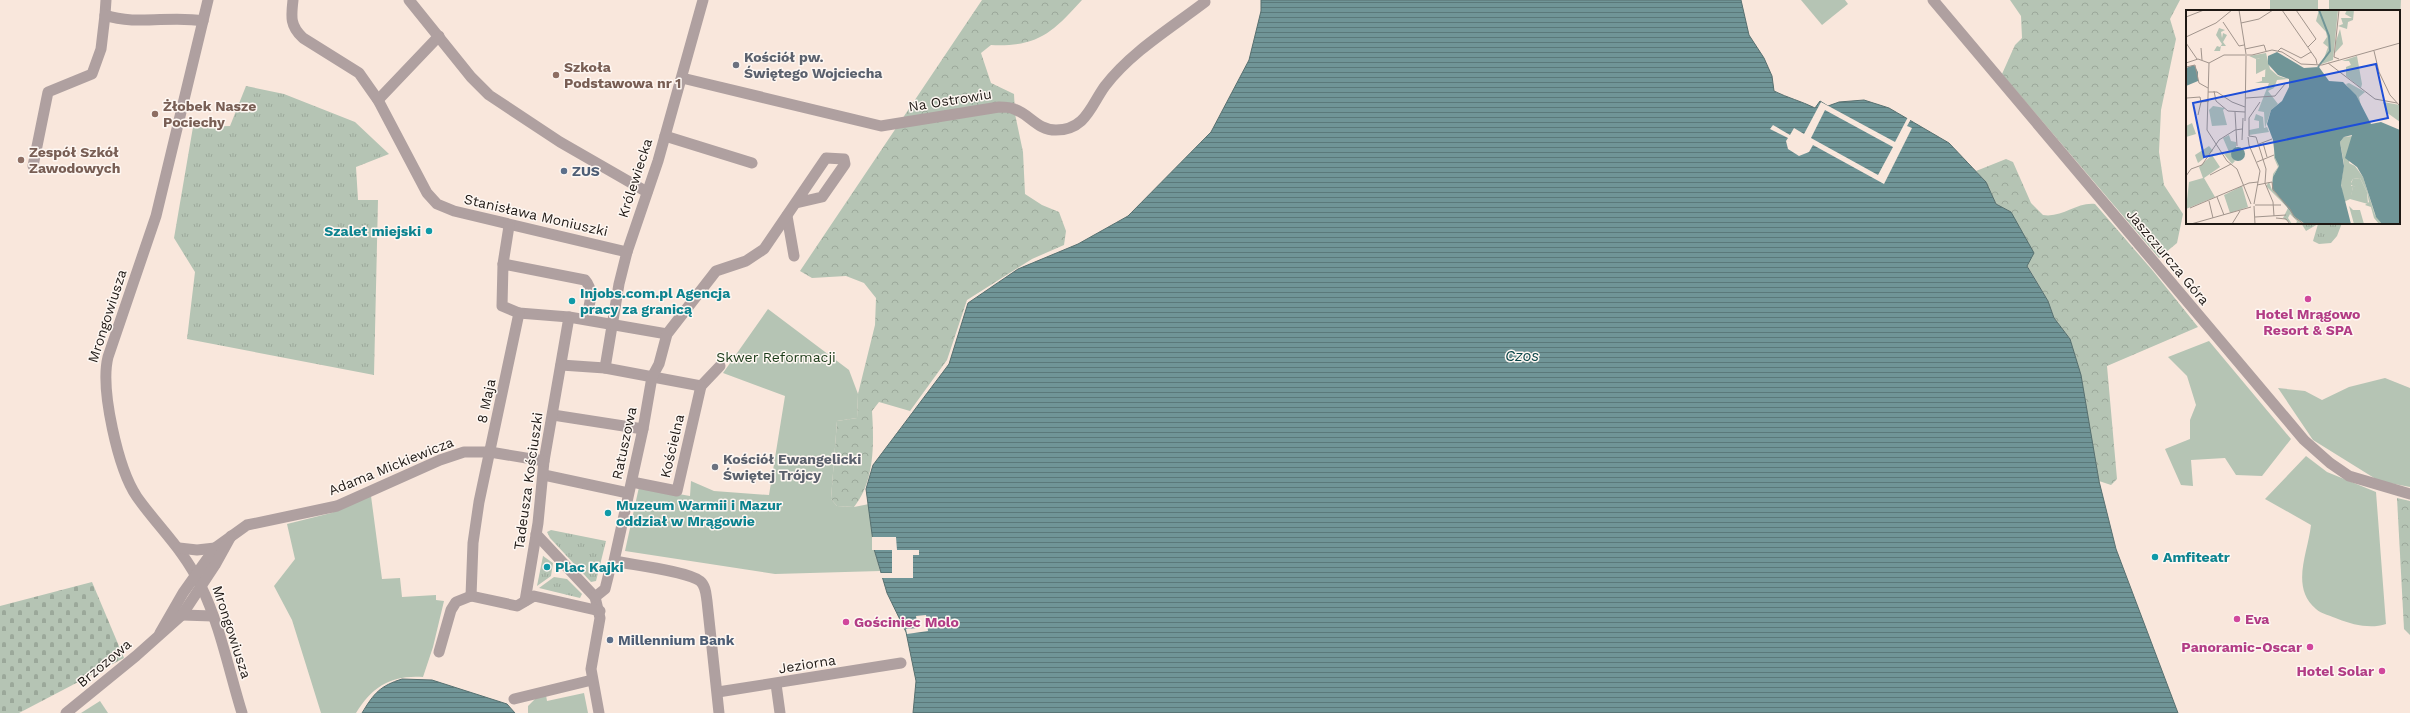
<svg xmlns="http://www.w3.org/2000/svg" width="2410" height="713" font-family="'Work Sans',sans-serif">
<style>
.grass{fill:url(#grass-tufts)}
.forest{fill:url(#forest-crowns)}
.cemetery{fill:url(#cemetery-stones)}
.park{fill:#b5c4b4}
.water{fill:url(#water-rules);stroke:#577070}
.pier{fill:#f9e7dc;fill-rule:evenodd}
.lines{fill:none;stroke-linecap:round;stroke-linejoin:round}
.minor{stroke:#afa0a0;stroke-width:11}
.worship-dot{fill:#6b7280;stroke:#fef7f2;stroke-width:1.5}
.education-dot{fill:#8d6e63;stroke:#fef7f2;stroke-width:1.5}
.service-dot{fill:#5c6f8a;stroke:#fef7f2;stroke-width:1.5}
.culture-dot{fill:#0f9aa8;stroke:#fef7f2;stroke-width:1.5}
.hotel-dot{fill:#d1479c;stroke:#fef7f2;stroke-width:1.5}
.labels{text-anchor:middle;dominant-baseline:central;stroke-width:3;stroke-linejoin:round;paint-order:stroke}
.worship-label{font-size:14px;font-weight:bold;fill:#5b616d;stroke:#fef7f2;text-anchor:start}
.education-label{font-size:14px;font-weight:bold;fill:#785e54;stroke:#fef7f2;text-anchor:start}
.street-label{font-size:14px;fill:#1e1814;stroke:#fef7f2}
.service-label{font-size:14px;font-weight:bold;fill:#4e5e75;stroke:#fef7f2;text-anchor:start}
.culture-label{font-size:14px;font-weight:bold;fill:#0d838f;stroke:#fef7f2;text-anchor:start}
.hotel-label{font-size:14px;font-weight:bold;fill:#b23c85;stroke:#fef7f2;text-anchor:start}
.park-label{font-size:14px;fill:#1a3b18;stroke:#fef7f2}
.water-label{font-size:15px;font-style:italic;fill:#094548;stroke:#fef7f2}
.inset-river{fill:none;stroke:#709597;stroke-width:2}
.inset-road{fill:none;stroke:#a1948c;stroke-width:1}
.view{fill:#1d4ed8;fill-opacity:0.15;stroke:#1d4ed8;stroke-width:2}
.inset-edge{fill:none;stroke:#1e1814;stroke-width:2}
</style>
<defs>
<pattern id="grass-tufts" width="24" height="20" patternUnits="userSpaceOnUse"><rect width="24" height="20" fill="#b5c4b4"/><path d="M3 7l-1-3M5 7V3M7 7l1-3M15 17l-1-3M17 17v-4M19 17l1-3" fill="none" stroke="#9ba89a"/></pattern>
<pattern id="forest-crowns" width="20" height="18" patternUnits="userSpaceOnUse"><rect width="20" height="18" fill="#b5c4b4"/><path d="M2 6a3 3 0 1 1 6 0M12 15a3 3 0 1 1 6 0" fill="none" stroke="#9ba89a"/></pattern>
<pattern id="cemetery-stones" width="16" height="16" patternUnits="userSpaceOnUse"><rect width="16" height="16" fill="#b5c4b4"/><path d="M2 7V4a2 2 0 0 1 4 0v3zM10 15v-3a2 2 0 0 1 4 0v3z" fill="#9ba89a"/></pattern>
<pattern id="water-rules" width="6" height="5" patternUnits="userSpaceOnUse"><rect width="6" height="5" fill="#709597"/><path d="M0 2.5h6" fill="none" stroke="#5b797a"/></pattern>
</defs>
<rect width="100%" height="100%" fill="#f9e7dc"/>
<g class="grass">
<polygon points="246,86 284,94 355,122 389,154 356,167 358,200 378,200 374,375 187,339 195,272 174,238 193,127 230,126"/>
<polygon points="2301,223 2342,223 2337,236 2331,243 2319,244 2313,241 2318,224 2306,231"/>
<polygon points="551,530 606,541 596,581 591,582 550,538 547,532"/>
<polygon points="543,556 553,563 551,576 537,586"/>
<polygon points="554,577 567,579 582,594 580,598 539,588"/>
</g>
<g class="forest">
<path d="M 982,0 L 1082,0 C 1052,33 1038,47 991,45 L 981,53 L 991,83 L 1014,94 L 1015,114 L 1023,152 L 1025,194 L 1042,205 L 1059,212 L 1066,231 L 1064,245 L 1032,259 L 967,300 L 947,360 L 910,411 L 879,402 L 872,411 C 874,443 875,481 854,507 L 837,506 L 831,499 L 837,421 L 857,418 L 858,394 L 875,325 L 876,298 L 864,283 L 846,276 L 812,278 L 800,271 Z"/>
<polygon points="2010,0 2180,0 2170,19 2176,39 2161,110 2159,152 2164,185 2183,214 2177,243 2159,258 2002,74 2015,45 2022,38 2021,16"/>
<path d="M 2006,159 L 2013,162 L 2031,203 L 2043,215 C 2063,218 2076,202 2095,204 L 2153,271 L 2198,327 L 2107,366 L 2117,479 L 2111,485 L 2099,481 L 2070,339 L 2054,318 L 2048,301 L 2027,265 L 2011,212 L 1996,204 L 1986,182 L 1976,171 Z"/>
<polygon points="2397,498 2410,501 2410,635 2404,629"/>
</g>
<polygon class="cemetery" points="92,582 124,658 19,713 0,713 0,606"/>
<g class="park">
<polygon points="1801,0 1845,0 1848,4 1822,25"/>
<rect x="2270" y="0" width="48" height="11"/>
<polygon points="2329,0 2401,0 2400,28 2399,11 2329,11"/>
<polygon points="768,309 849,370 858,394 857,418 837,421 831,499 837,506 854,507 869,504 874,549 880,571 775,574 625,551 639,487 690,496 691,481 714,491 769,495 785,396 723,373"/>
<polygon points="2209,341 2291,439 2262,476 2236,475 2225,458 2191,460 2193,486 2181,485 2165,449 2190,439 2190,420 2196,405 2187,376 2168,357"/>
<polygon points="2385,378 2410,388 2410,487 2379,481 2313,440 2278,388 2305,391 2322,400 2349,387"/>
<path d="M 2306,456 L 2327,472 L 2376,492 L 2386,624 C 2371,629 2353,625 2338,619 C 2332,616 2321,614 2316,609 C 2290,587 2308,553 2311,525 L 2265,499 Z"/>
<path d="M 371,496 L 382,579 L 400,578 L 402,597 L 436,595 L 436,600 L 444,601 L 433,647 L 423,677 C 391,675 373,686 356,713 L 321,713 L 292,620 L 274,586 L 295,559 L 287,524 L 331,513 Z"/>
<polygon points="584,693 588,713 528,713 528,706 537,697 546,695 547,701"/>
<polygon points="100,701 108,713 81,713"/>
</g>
<g class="water">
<path d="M 1261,0 L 1741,0 L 1749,35 L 1764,58 L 1772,76 L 1774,91 C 1788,98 1801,101 1815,108 L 1820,101 L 1828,106 L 1839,102 L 1864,100 L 1889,108 L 1949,143 L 1986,182 L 1996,204 L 2011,212 L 2034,253 L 2027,266 L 2048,301 L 2054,318 L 2070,339 L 2081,375 L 2099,481 L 2116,549 L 2178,713 L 913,713 L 916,681 L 906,632 L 887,593 L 874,549 L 866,489 L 873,465 L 949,364 L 968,303 L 1018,269 L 1078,244 L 1128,216 L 1211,132 L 1249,60 L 1261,11 Z"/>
<path d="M 402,679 L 432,680 L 507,704 L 515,713 L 362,713 C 374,693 380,686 402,679 Z"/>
</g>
<g class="pier">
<path d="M 1821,102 L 1895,142 L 1908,117 L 1911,119 L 1907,126 L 1912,128 L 1884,184 L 1813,145 L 1809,152 L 1799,156 L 1788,149 L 1786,141 L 1788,138 L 1770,129 L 1773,125 L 1790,135 L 1794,128 L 1804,134 ZM 1825,110 L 1893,147 L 1878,175 L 1811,138 Z"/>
<polygon points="872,537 896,537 897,550 919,550 919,555 913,555 913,578 879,578 879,573 892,573 892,550 872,550"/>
<polygon points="926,615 928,631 907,634 906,629 918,628 916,616"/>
</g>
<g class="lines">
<g class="minor">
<path d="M 106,0 L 105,15 C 136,26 171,15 203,21"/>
<path d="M 208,0 L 156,216 L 108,357 C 100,389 118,469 137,497 C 159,528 184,550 201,586 C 220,625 229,671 242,713"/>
<path d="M 293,0 C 291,17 290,26 303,38 L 359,73 L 378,100 L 427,193 L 437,204 L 454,211 L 627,252"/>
<polyline points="409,0 471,77 489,95 560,142 647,192"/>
<polyline points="1933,0 2304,440 2330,463 2349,476 2410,494"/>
<path d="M 682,78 L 881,126 L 999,107 C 1004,107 1010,107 1014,109 C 1031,115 1037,130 1056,130 C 1086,130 1091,105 1105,86 C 1131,52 1171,28 1205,2"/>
<polyline points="378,100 439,36"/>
<polyline points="665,136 752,163"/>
<polyline points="33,166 48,92 92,74 101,49 105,15"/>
<polyline points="787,216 794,256"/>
<polyline points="509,226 503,264 502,306 519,313 569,317"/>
<path d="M 503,264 L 585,280 C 595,291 589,306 586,319"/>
<polyline points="561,365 605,368 701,386"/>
<polyline points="605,368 619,284 627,252 658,161 703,0"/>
<polyline points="701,386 720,366"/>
<polyline points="553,415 643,429"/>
<polyline points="544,475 628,493"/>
<polyline points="632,482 677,491 701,386"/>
<polyline points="536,534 595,597 600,618 591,669 599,713"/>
<polyline points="179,548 197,550 215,548"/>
<polyline points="471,596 473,543 479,502 519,313"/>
<polyline points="471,596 517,606 534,596 600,611"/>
<polyline points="595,597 605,589 609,573"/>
<polyline points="525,601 538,523 544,461 569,317 667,334"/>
<polyline points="182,615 213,616"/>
<polyline points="160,633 183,593 215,548 247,525 337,506 440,460 464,452 490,452 544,461"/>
<polyline points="439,652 451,610 456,602 471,596"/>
<polyline points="776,684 780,713"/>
<polyline points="718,692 901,663"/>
<polyline points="514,699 592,680"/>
<polyline points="66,713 136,656 182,615 215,565 231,536"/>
<path d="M 719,713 L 707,601 C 706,595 706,586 700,581 C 687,571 633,565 614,561 L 643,429 L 652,377 L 659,364 L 667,334 L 716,271 L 746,261 L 764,249 L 826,158 L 844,159 L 845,164 L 822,197 L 796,203"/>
</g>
</g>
<g class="worship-dot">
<circle cx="736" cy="65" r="4"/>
<circle cx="715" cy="467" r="4"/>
</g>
<g class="education-dot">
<circle cx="556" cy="75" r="4"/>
<circle cx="155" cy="114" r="4"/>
<circle cx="21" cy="160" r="4"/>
</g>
<g class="service-dot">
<circle cx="564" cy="171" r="4"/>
<circle cx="610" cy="640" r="4"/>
</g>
<g class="culture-dot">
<circle cx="429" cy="231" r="4"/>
<circle cx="572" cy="301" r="4"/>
<circle cx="608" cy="513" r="4"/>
<circle cx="2155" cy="557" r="4"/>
<circle cx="547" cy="567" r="4"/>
</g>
<g class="hotel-dot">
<circle cx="2308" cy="299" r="4"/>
<circle cx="2237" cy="619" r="4"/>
<circle cx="846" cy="622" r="4"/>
<circle cx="2310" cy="647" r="4"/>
<circle cx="2382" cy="671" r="4"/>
</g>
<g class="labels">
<g class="worship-label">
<text x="744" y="57">Kościół pw.<tspan x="744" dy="16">Świętego Wojciecha</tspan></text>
<text x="723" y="459">Kościół Ewangelicki<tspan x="723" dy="16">Świętej Trójcy</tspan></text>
</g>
<g class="education-label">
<text x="564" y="67">Szkoła<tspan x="564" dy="16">Podstawowa nr 1</tspan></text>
<text x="163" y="106">Żłobek Nasze<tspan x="163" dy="16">Pociechy</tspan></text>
<text x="29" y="152">Zespół Szkół<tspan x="29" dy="16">Zawodowych</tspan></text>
</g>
<g class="street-label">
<text transform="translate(950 100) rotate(-9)">Na Ostrowiu</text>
<text transform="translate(635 178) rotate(-72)">Królewiecka</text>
<text transform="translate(536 215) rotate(13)">Stanisława Moniuszki</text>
<text transform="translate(2168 257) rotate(50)">Jaszczurcza Góra</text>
<text transform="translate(107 316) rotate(-72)">Mrongowiusza</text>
<text transform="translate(486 401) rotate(-78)">8 Maja</text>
<text transform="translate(624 443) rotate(-78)">Ratuszowa</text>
<text transform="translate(672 446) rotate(-77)">Kościelna</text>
<text transform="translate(391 466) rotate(-22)">Adama Mickiewicza</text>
<text transform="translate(528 481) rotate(-82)">Tadeusza Kościuszki</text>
<text transform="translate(232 632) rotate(72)">Mrongowiusza</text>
<text transform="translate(104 663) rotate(-40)">Brzozowa</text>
<text transform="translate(807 664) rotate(-9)">Jeziorna</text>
</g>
<g class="service-label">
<text x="572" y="171">ZUS</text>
<text x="618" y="640">Millennium Bank</text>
</g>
<g class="culture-label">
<text x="421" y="231" text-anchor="end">Szalet miejski</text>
<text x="580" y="293">Injobs.com.pl Agencja<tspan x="580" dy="16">pracy za granicą</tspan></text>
<text x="616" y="505">Muzeum Warmii i Mazur<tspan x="616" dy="16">oddział w Mrągowie</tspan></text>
<text x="2163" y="557">Amfiteatr</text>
<text x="555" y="567">Plac Kajki</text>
</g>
<g class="hotel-label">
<text x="2308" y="314" text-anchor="middle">Hotel Mrągowo<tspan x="2308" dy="16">Resort &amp; SPA</tspan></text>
<text x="2245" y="619">Eva</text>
<text x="854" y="622">Gościniec Molo</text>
<text x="2302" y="647" text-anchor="end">Panoramic-Oscar</text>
<text x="2374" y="671" text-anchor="end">Hotel Solar</text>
</g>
<g class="park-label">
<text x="776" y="357">Skwer Reformacji</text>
</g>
<g class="water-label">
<text x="1522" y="356">Czos</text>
</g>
</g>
<g transform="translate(2186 10)">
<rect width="214" height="214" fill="#f9e7dc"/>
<path d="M 27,96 L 39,98 L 37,100 L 41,115 L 26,116 L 23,100 ZM 88,134 L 89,148 L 93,156 L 88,165 L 88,181 L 117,214 L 110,214 L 111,211 L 104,204 L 102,208 L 106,214 L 97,208 L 102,198 L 80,176 L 83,172 L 86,180 L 87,164 L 92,157 L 88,148 ZM 174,168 L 181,182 L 182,194 L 164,189 L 158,192 L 157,187 L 165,185 L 167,177 L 172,175 L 164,175 L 167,169 Z" fill="#b5c4b4"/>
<path d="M 133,0 L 152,0 L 147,50 L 136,54 L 142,37 L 137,33 L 141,27 L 140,22 L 130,11 ZM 161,0 L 168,0 L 167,10 L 162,12 L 161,19 L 152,16 L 157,14 L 155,8 L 166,8 L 159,4 ZM 33,18 L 39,20 L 35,22 L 36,28 L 37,23 L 41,25 L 37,32 L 40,36 L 35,36 L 34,41 L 28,41 L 31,36 L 34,37 L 36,34 L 30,25 ZM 154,19 L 157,34 L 149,43 L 150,31 ZM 80,43 L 84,59 L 92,66 L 102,69 L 91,70 L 88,78 L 82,81 L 92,94 L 85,100 L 79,118 L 78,102 L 72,101 L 83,73 L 69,73 L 76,71 L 76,67 L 79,67 L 80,48 L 70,49 L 63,46 ZM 171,46 L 176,74 L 175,78 L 160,66 L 160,57 L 165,55 L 163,51 L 156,51 ZM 163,73 L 179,82 L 173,87 L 175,96 L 160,74 ZM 197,92 L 214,95 L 214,112 L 200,102 ZM 167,126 L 163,153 L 169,156 L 177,167 L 189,205 L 196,214 L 193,214 L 188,208 L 185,197 L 179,195 L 183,192 L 181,182 L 174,168 L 167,169 L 165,172 L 165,176 L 171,173 L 174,176 L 167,177 L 165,187 L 157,187 L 155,174 L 158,154 L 154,132 L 158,127 ZM 163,196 L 167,200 L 174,200 L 178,214 L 168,214 Z" fill="#b5c4b4"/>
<path d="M 23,136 L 27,141 L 12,153 L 9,145 Z" fill="#b5c4b4"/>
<path d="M 75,46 L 80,48 L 80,59 L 70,64 L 70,49 L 73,49 ZM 70,104 L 77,107 L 78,118 L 81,117 L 83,122 L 63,125 L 63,120 L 73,118 L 73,111 L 68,110 ZM 43,125 L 45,131 L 50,132 L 50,138 L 45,144 L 49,151 L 46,154 L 38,144 L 43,142 L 37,128 ZM 26,145 L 34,157 L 18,168 L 29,187 L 0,199 L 3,172 L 17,168 L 13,157 ZM 56,176 L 62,197 L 44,203 L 38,185 Z" fill="#b5c4b4"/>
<path d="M 6,113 L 10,124 L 0,127 L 0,116 Z" fill="#b5c4b4"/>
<path d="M 91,42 L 118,58 L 133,57 L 143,71 L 157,72 L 170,85 L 185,114 L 195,112 L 214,120 L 214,214 L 196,214 L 190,207 L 177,167 L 171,157 L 159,148 L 166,125 L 158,127 L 154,132 L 158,156 L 155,175 L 165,214 L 119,214 L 109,207 L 86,178 L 87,167 L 93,156 L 89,148 L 87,130 L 81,114 L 85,100 L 96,91 L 103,77 L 103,69 L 92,65 L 82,54 L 82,46 ZM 8,55 L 12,62 L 12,71 L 0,76 L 0,58 ZM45 144a7 7 0 1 1 14 0a7 7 0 1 1-14 0Z" fill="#709597"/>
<path class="inset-river" d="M 132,57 L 144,41 L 143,26 L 133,0"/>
<path class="inset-road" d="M 53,0 L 60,44M 96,0 L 130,49 L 131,54M 110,0 L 130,29 L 122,37M 153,0 L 148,47 L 153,49M 0,7 L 18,0M 37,12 L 53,36 L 58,35M 55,13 L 73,9 L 87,0M 0,27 L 30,13 L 46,0M 0,33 L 11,49M 15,38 L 16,50M 59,39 L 78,35 L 80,41M 92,41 L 95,38 L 115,48 L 125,42M 188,41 L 193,62 L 204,85 L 214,96M 0,53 L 12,49 L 23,53M 23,53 L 38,45 L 66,45 L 86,40 L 96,42 L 115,54 L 136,55 L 214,33M 23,53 L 21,120 L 41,151 L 51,159 L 65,194M 142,53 L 189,89 L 211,93M 0,57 L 9,55 L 13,73 L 22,78M 28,81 L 30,91 L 42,101 L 59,102M 22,82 L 31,82 L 46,92 L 59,97M 14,87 L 15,92 L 23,91M 1,88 L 14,87M 60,88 L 89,86 L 99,74M 74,92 L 63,108 L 63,126 L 70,127 L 80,159 L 79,173M 49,102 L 51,136M 12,105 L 15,92M 59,111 L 60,46M 62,127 L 63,135 L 74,161 L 68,194M 33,130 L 49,120 L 56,119M 56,130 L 57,108M 77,133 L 81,147M 73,134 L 86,129M 71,152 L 88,145M 24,165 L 45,154M 0,166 L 5,159 L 16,155 L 33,130M 79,173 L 87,192 L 88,206M 71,175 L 86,172 L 87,180 L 104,199 L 108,207 L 118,214M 31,187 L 38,205M 23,191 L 27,208M 69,195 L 95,195M 68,196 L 69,214M 4,198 L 63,173 L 72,172M 69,207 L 100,205M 90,208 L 100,209 L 104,214M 5,214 L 65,197M 46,214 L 54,201"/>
<path class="view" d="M 190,54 L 202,108 L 18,147 L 7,93 Z"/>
<rect width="214" height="214" class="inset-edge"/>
</g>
</svg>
